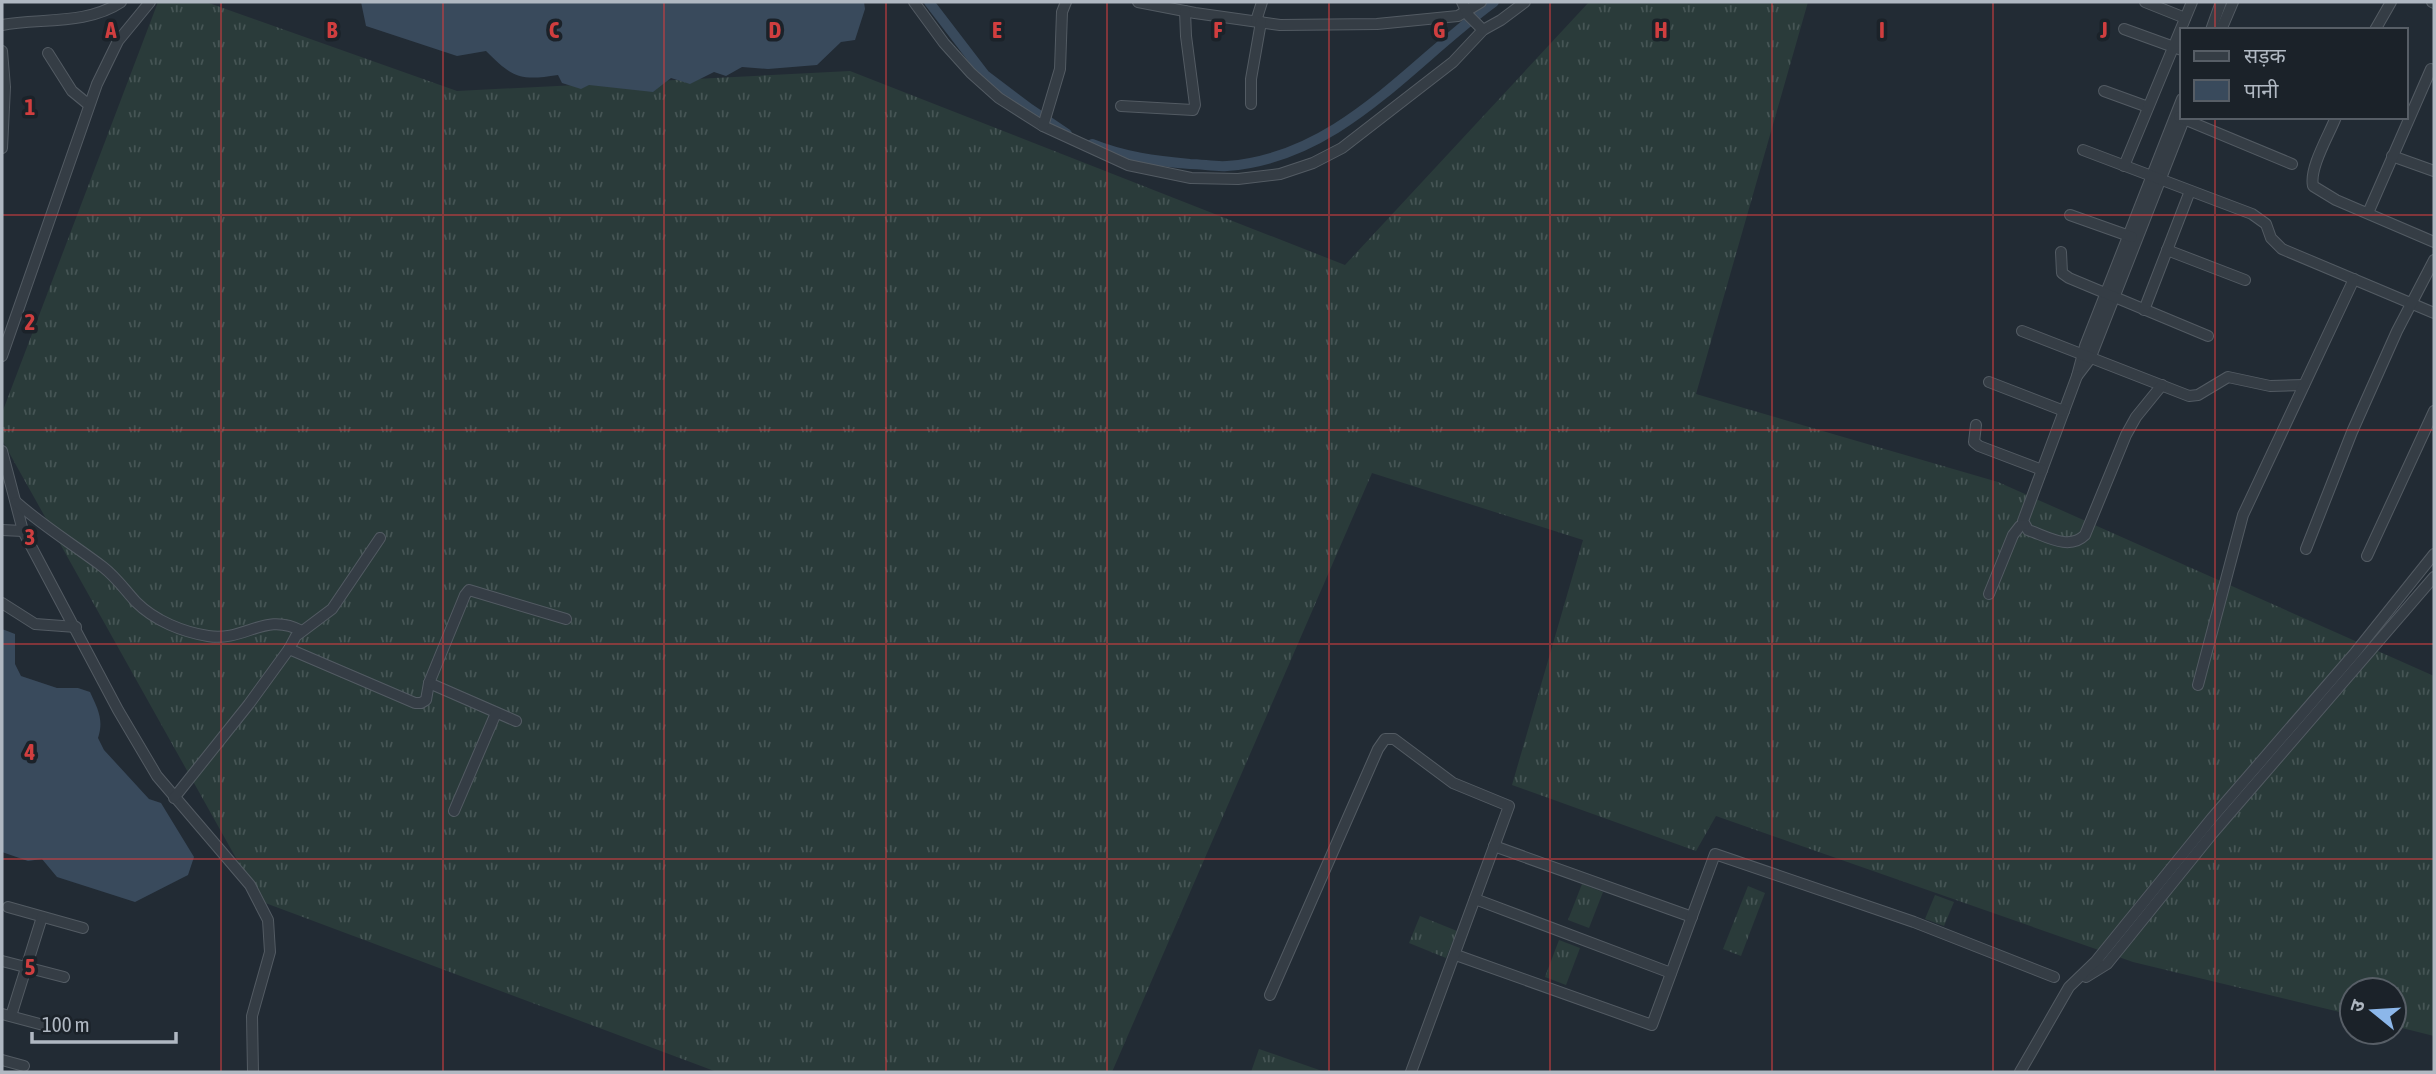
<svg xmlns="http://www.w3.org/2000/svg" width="2436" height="1074" font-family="'Asap Condensed','Noto Sans Devanagari',sans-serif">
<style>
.grass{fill:url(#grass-tufts)}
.water{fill:#394a5c}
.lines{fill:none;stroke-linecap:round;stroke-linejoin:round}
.canal{stroke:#394a5c;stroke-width:10}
.minor-casing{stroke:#535b63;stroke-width:12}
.minor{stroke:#353d45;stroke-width:10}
.grid{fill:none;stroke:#d03e3f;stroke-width:2;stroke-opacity:0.55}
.grid-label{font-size:23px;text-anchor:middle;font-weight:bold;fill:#d03e3f;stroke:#1b2229;stroke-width:7;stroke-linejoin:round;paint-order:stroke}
</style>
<defs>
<pattern id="grass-tufts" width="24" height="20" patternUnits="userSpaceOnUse" patternTransform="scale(1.75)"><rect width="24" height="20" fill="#2a3b3a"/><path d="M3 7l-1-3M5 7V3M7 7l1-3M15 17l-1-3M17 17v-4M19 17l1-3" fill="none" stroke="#465555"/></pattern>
</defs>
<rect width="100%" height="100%" fill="#222b34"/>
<g class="grass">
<polygon points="158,2 206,2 457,91 850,71 1345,265 1589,2 1808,2 1696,394 1998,482 2434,676 2434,1036 2394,1026 2394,990 2352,990 2352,1015 2133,962 1716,816 1696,851 1512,785 1583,540 1372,473 1112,1072 717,1072 260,901 2,440 2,413"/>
<polygon points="1582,884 1603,892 1589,928 1568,920"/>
<polygon points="1748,886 1765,893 1741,956 1723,949"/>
<polygon points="1935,895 1954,902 1944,926 1925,919"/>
<polygon points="1420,916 1457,931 1446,958 1409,943"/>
<polygon points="1559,940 1580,948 1566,985 1545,977"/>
<polygon points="1259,1049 1325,1072 1251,1072"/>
</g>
<g class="water">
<path d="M 361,2 L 864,2 L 865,9 L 855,40 L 841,42 L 817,65 L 768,69 L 742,67 L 726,76 L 714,72 L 690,84 L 671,78 L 653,92 L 589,85 L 581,89 L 562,83 L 558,75 C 520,81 513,78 486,51 L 457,56 L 366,26 Z"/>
<path d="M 2,629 L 15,634 L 15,664 L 21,676 L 57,688 L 78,688 L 90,692 C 98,709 104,720 98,738 L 104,750 L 149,799 L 161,803 L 194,857 L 188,875 L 135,902 L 57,877 L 42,859 L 28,861 L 2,852 Z"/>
</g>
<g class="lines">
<g class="canal">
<polyline points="929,2 985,75 1030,109 1067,134"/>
<path d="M 1092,144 C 1124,157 1156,161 1190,164 C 1202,164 1215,167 1227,166 C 1339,158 1409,64 1494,2"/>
</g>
<defs>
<g id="minor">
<polyline points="914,2 944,43 971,73 999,98 1043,126 1128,165 1191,178 1238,179 1280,174 1313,163 1342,148 1453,62 1483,30 1501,20 1525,2"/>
<polyline points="1138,2 1195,13 1280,25 1377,24 1458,16 1481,2"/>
<polyline points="1462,2 1468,15 1483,30"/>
<polyline points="2145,2 2185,18"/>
<polyline points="2432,2 2434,3"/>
<polyline points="1256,21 1262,2"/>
<path d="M 2,25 C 40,18 87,25 121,2"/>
<polyline points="2124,29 2182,50"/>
<polyline points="2211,30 2221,2"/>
<polyline points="2221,30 2233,2"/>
<polyline points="2375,30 2391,2"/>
<polyline points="2,51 5,87 2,148"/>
<polyline points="48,53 72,91 89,105"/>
<polyline points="2104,91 2148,107"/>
<polyline points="2182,99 2085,346 2077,376 2090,359 2185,117"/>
<polyline points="1251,104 1251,79 1261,22"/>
<polyline points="1121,106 1193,110 1195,105 1186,36 1185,11"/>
<polyline points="2179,117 2292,164"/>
<path d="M 2336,117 C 2329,135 2309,168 2313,186 L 2336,200 L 2434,242"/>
<polyline points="1043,126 1060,69 1062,12 1066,2"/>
<polyline points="2083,150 2252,214 2266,224 2271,238 2282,249 2434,313"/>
<polyline points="2392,156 2434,171"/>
<polyline points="2124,166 2192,2"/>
<polyline points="2368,213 2431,69"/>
<polyline points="2070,215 2132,237"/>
<polyline points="2167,250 2245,280"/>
<polyline points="2061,252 2062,273 2069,278 2208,336"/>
<polyline points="2144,310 2190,191"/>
<polyline points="2022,331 2189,396 2198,395 2228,377 2270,386 2304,385"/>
<polyline points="2,356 97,84 118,41 150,2"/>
<path d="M 2077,376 L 2023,521 L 2028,530 C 2046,536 2069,551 2085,535 L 2126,435 L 2136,417 L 2162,385"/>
<polyline points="1989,382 2064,411"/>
<polyline points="1976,425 1974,442 1979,446 2042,470"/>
<polyline points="2,451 23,531 118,710 157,776 250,885 268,920 270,952 252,1016 253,1072"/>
<path d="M 16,502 C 43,526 74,545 103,567 C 116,577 125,590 136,602 C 155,621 183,632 208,636 C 246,642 264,611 302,631"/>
<polyline points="2,530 23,531"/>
<polyline points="2306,549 2352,432 2397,331 2434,260"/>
<polyline points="2367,556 2434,411"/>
<polyline points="1989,594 2013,535 2020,526 2024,525"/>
<polyline points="2,603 35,624 76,627"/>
<polyline points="289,649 415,703 421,703 426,700 429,683 465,595 469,590 566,619"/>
<polyline points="429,683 516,721"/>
<polyline points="2198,685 2243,515 2354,279"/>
<polyline points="174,798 249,704 289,649 296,636 332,609 380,538"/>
<polyline points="454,811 496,713"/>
<polyline points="1494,846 1692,917"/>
<polyline points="1475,899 1671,973"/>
<polyline points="8,907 83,928"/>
<polyline points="1456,955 1652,1025 1715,854 1914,922 2054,977"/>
<polyline points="2,961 64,977"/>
<polyline points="2086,977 2107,964 2212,834 2434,577"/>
<polyline points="1270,995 1378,749 1385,739 1394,739 1453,783 1509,806 1411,1072"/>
<polyline points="2,1014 47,1026"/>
<polyline points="11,1016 42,917"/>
<polyline points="2,1060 24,1066"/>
<polyline points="2020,1072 2069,987 2096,961 2212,818 2354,654 2434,554"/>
</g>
</defs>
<use href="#minor" class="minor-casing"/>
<use href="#minor" class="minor"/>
</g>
<path class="grid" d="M 221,2 L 221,1072M 443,2 L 443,1072M 664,2 L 664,1072M 886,2 L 886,1072M 1107,2 L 1107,1072M 1329,2 L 1329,1072M 1550,2 L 1550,1072M 1772,2 L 1772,1072M 1993,2 L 1993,1072M 2215,2 L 2215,30M 2215,117 L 2215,1072M 2,215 L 2434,215M 2,430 L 2434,430M 2,644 L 2434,644M 2,859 L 2434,859"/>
<g class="grid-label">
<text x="111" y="38">A</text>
<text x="332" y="38">B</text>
<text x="554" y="38">C</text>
<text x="775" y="38">D</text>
<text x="997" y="38">E</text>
<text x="1218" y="38">F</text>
<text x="1439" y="38">G</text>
<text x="1661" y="38">H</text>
<text x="1882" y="38">I</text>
<text x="2104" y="38">J</text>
<text x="30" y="115">1</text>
<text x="30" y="330">2</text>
<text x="30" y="545">3</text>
<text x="30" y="760">4</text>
<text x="30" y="975">5</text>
</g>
<rect width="2436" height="1074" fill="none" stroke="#b0b8c2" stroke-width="7"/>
<rect x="2180" y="28" width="228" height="91" fill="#1b2229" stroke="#575e66" stroke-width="2"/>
<rect x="2194" y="51" width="35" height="10" fill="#353d45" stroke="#575e66" stroke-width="2"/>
<text x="2244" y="63" font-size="21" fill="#b0b8c2">सड़क</text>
<rect x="2194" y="80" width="35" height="21" fill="#394a5c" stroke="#575e66" stroke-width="2"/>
<text x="2244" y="98" font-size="21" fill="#b0b8c2">पानी</text>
<g transform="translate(2373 1011) rotate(288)"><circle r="33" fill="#1b2229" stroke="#575e66" stroke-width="2"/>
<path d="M0-5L12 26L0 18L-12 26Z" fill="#8cb7ea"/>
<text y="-10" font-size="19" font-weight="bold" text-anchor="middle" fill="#b0b8c2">उ</text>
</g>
<path d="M32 1032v10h144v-10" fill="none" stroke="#b0b8c2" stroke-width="3.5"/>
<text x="42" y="1032" font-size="21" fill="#b0b8c2" stroke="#1b2229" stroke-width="5" paint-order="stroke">100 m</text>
</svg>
